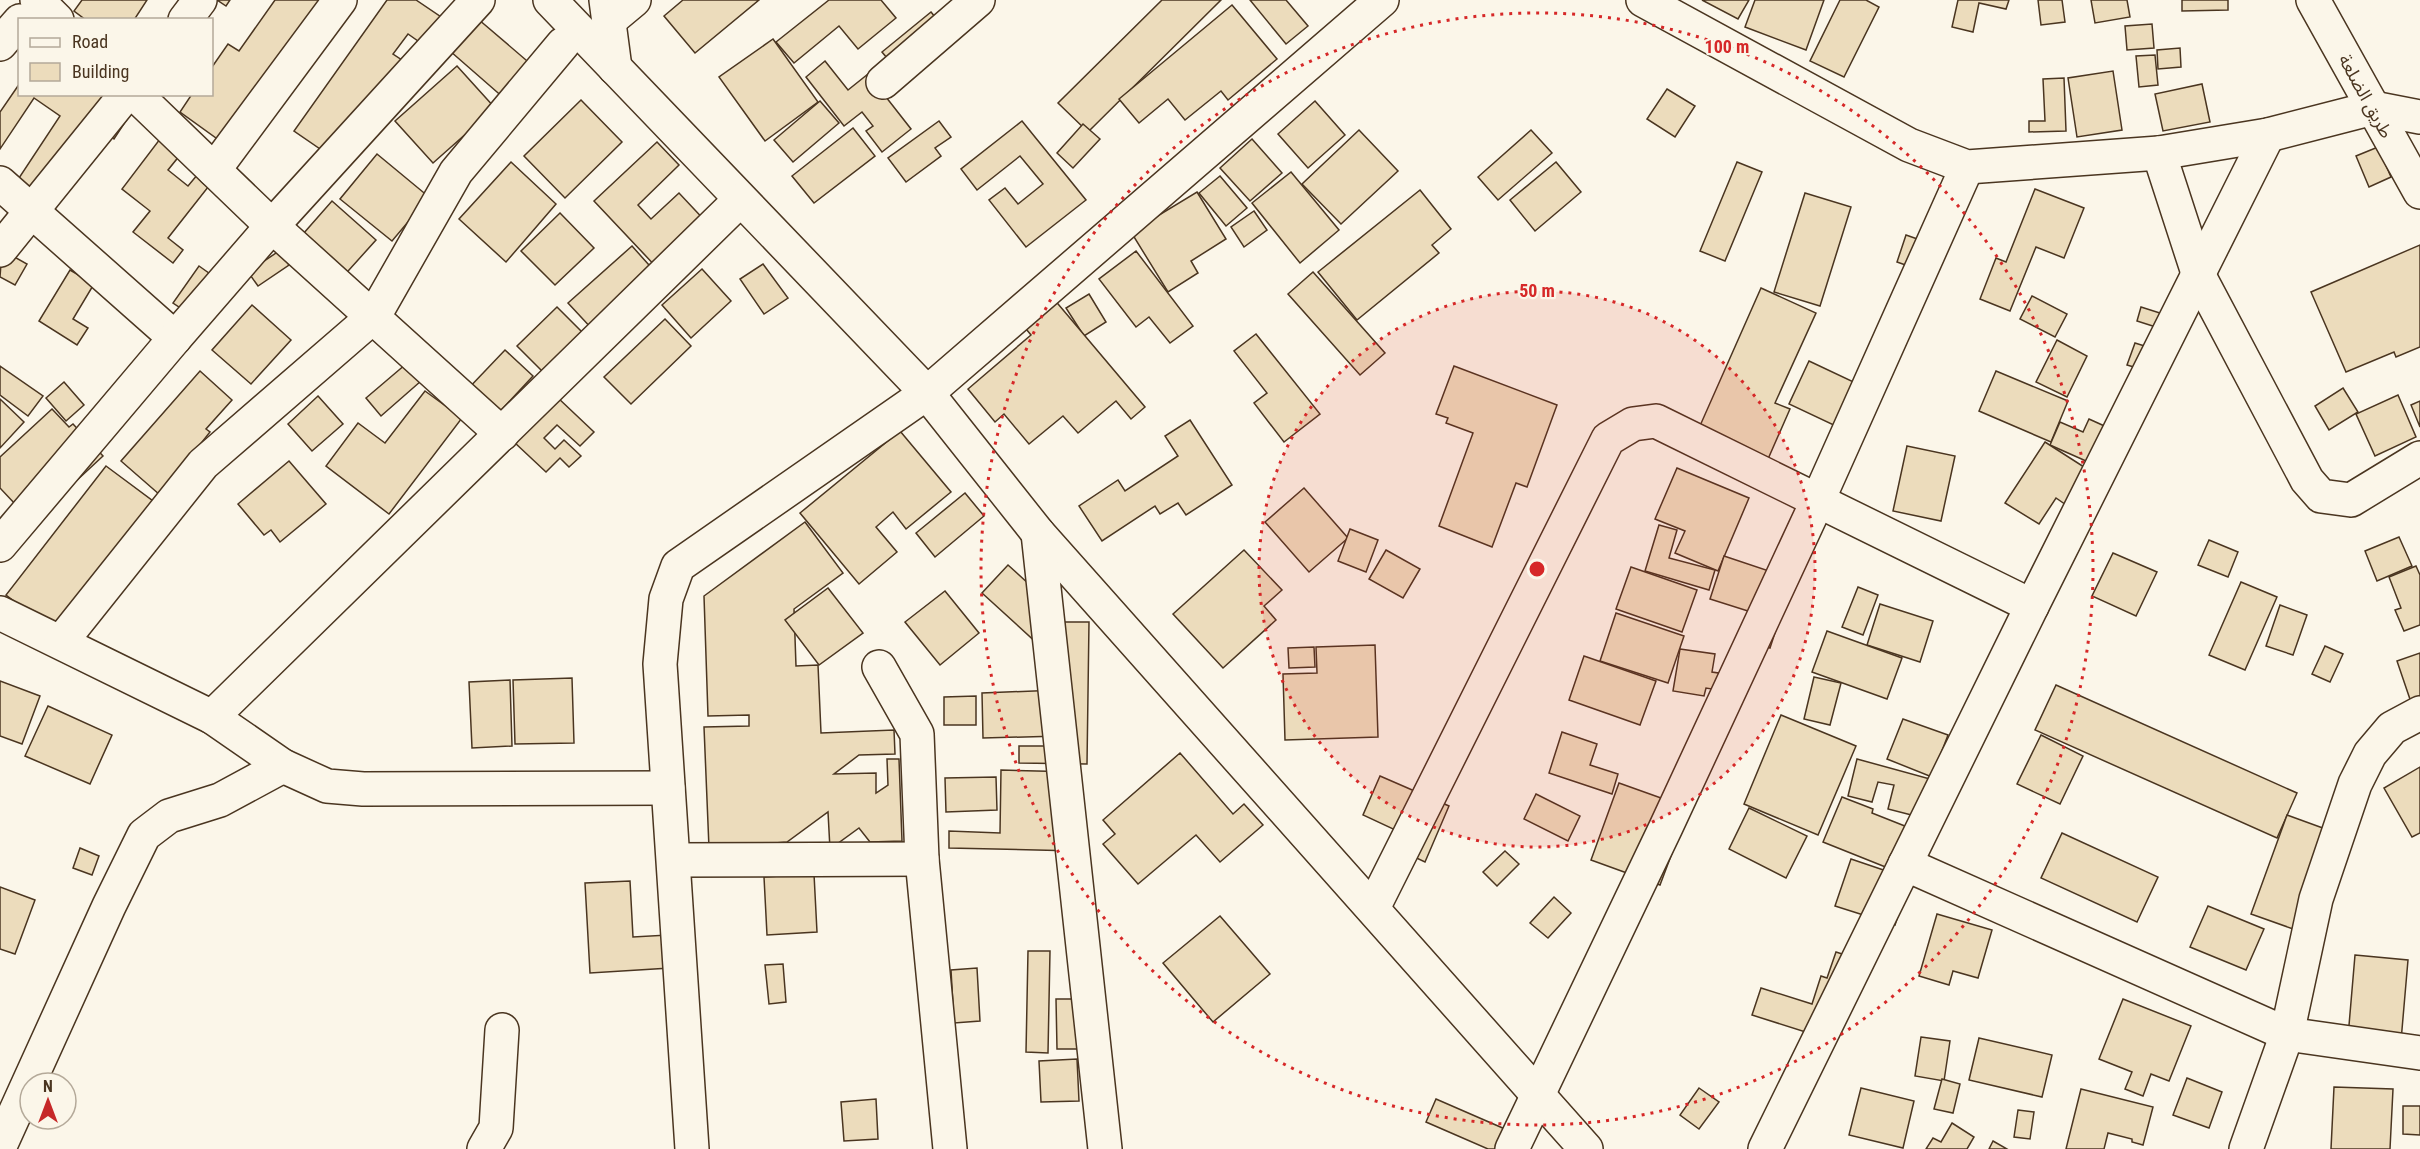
<svg xmlns="http://www.w3.org/2000/svg" width="2420" height="1149" font-family="'Roboto Condensed','Noto Sans Arabic',sans-serif">
<style>
.building{fill:#ecdcbc;stroke:#4a3520;stroke-width:1.5}
.lines{fill:none;stroke-linecap:round;stroke-linejoin:round}
.minor-casing{stroke:#4a3520;stroke-width:36}
.major-casing{stroke:#4a3520;stroke-width:36}
.minor{stroke:#fbf6e9;stroke-width:33}
.major{stroke:#fbf6e9;stroke-width:33}
.ring{fill:none;stroke:#d62828;stroke-width:3;stroke-dasharray:3 6}
.labels{text-anchor:middle;dominant-baseline:central;stroke-width:4.5;stroke-linejoin:round;paint-order:stroke}
.street-label{font-size:18px;fill:#4a3520;stroke:#fbf6e9}
.centre{fill:#d62828;stroke:#fbf6e9;stroke-width:3}
.ring-label{font-size:18px;text-anchor:middle;font-weight:bold;fill:#d62828;stroke:#fbf6e9;stroke-width:4.5;stroke-linejoin:round;paint-order:stroke}
</style>
<rect width="100%" height="100%" fill="#fbf6e9"/>
<g class="building">
<polygon points="82,0 147,0 134,20 86,20 74,11"/>
<polygon points="217,0 230,0 226,6"/>
<polygon points="275,0 319,0 334,11 223,143 180,112 192,94 212,94 212,67 228,44 239,51"/>
<polygon points="387,0 416,0 447,21 428,48 408,34 393,54 411,66 342,164 294,131"/>
<polygon points="683,0 759,0 695,53 664,16"/>
<polygon points="829,0 881,0 896,18 858,49 839,26 794,63 776,42"/>
<polygon points="1162,0 1221,0 1088,132 1058,103"/>
<polygon points="1250,0 1286,0 1308,26 1286,44"/>
<polygon points="1702,0 1749,0 1738,19"/>
<polygon points="1755,0 1824,0 1806,50 1745,27"/>
<polygon points="1840,0 1866,0 1879,7 1844,77 1810,61"/>
<polygon points="1958,0 2009,0 2006,9 1979,3 1973,32 1952,27"/>
<polygon points="2038,0 2062,0 2065,22 2041,25"/>
<polygon points="2091,0 2127,0 2130,17 2095,23"/>
<polygon points="2182,0 2228,0 2228,10 2182,11"/>
<polygon points="1232,5 1277,59 1228,100 1221,91 1185,120 1168,99 1139,123 1119,99"/>
<polygon points="931,12 952,38 903,77 882,52"/>
<polygon points="478,19 533,66 505,99 450,51"/>
<polygon points="2152,24 2154,48 2127,50 2125,26"/>
<polygon points="773,39 818,102 765,141 719,77"/>
<polygon points="2180,48 2181,67 2158,69 2157,50"/>
<polygon points="2155,55 2158,85 2139,87 2136,56"/>
<polygon points="825,61 848,90 868,74 911,129 882,152 866,131 873,126 862,112 844,126 806,77"/>
<polygon points="457,66 495,108 433,163 395,121"/>
<polygon points="2113,71 2122,130 2077,137 2068,78"/>
<polygon points="2064,78 2066,131 2029,132 2029,121 2045,121 2043,79"/>
<polygon points="20,83 20,94 123,94 137,104 114,139 97,127 48,201 17,181 60,116 34,98 0,149 0,112"/>
<polygon points="2202,84 2210,122 2163,131 2155,94"/>
<polygon points="1667,89 1695,106 1675,137 1647,119"/>
<polygon points="581,100 622,142 565,198 524,156"/>
<polygon points="820,101 839,123 793,162 774,140"/>
<polygon points="1315,101 1345,135 1308,168 1278,134"/>
<polygon points="939,121 951,137 935,148 941,156 906,182 888,158"/>
<polygon points="1022,121 1086,200 1026,247 989,200 1005,188 1018,204 1043,184 1020,156 977,190 961,169"/>
<polygon points="1083,124 1100,139 1073,168 1057,153"/>
<polygon points="853,128 875,156 814,203 792,176"/>
<polygon points="1359,130 1398,171 1341,224 1302,184"/>
<polygon points="1531,130 1552,153 1498,200 1478,177"/>
<polygon points="160,139 180,155 168,170 188,186 203,168 216,177 168,238 183,250 173,263 133,232 150,211 122,189"/>
<polygon points="1252,139 1282,173 1250,201 1220,168"/>
<polygon points="657,142 679,165 638,205 651,219 679,193 709,225 660,271 594,201"/>
<polygon points="2378,147 2391,177 2369,187 2356,156"/>
<polygon points="377,154 429,197 392,241 340,199"/>
<polygon points="511,162 556,204 506,262 459,219"/>
<polygon points="1556,162 1581,192 1535,231 1510,200"/>
<polygon points="1737,162 1762,172 1725,261 1700,251"/>
<polygon points="1291,172 1339,230 1300,263 1252,203"/>
<polygon points="1220,176 1247,208 1226,226 1199,193"/>
<polygon points="2035,189 2084,208 2064,258 2036,247 2010,311 1980,299 1996,258 2006,262"/>
<polygon points="1420,190 1451,229 1432,245 1439,253 1357,320 1318,272"/>
<polygon points="1197,192 1226,239 1191,261 1198,273 1168,292 1131,232"/>
<polygon points="1805,193 1851,207 1820,306 1774,292"/>
<polygon points="332,201 376,240 340,280 296,242"/>
<polygon points="1254,211 1267,230 1244,247 1231,227"/>
<polygon points="560,213 594,248 555,285 521,251"/>
<polygon points="1906,235 1943,248 1934,275 1897,262"/>
<polygon points="2420,245 2420,347 2396,357 2394,352 2346,372 2311,292"/>
<polygon points="632,246 657,274 594,331 568,303"/>
<polygon points="2,250 27,264 15,285 0,277"/>
<polygon points="279,251 289,265 258,286 248,272"/>
<polygon points="1136,251 1193,326 1170,343 1149,317 1136,327 1099,279"/>
<polygon points="763,264 788,298 764,314 740,279"/>
<polygon points="199,266 220,281 194,317 173,303"/>
<polygon points="702,269 731,301 691,338 662,305"/>
<polygon points="70,270 94,284 73,319 88,328 77,345 39,321"/>
<polygon points="1313,272 1385,353 1360,375 1288,294"/>
<polygon points="1761,288 1816,313 1775,403 1790,409 1768,459 1699,428"/>
<polygon points="1089,294 1106,322 1084,336 1066,308"/>
<polygon points="2032,296 2067,314 2055,337 2020,319"/>
<polygon points="1053,298 1145,407 1131,419 1116,401 1078,433 1063,416 1029,444 1004,414 995,422 968,389 1031,335 1022,324"/>
<polygon points="252,305 291,340 251,384 212,350"/>
<polygon points="557,307 585,335 545,374 517,346"/>
<polygon points="2141,307 2163,314 2159,328 2137,321"/>
<polygon points="665,319 691,346 631,404 604,377"/>
<polygon points="1256,334 1320,414 1284,442 1254,403 1267,393 1234,351"/>
<polygon points="2057,340 2087,356 2067,397 2036,382"/>
<polygon points="2135,343 2151,348 2144,370 2127,365"/>
<polygon points="505,350 533,376 493,419 465,392"/>
<polygon points="1809,361 1877,393 1857,436 1789,404"/>
<polygon points="406,364 421,381 381,416 366,398"/>
<polygon points="0,366 43,396 28,416 0,395"/>
<polygon points="1454,366 1557,405 1527,487 1516,483 1492,547 1439,526 1473,433 1446,423 1448,418 1436,414"/>
<polygon points="200,371 232,400 206,429 210,432 160,495 121,461"/>
<polygon points="1996,371 2068,401 2051,442 1979,411"/>
<polygon points="64,382 84,405 66,421 46,398"/>
<polygon points="2343,388 2358,412 2329,430 2315,406"/>
<polygon points="425,391 462,418 389,514 326,466 358,423 385,443"/>
<polygon points="2398,395 2416,437 2375,456 2356,414"/>
<polygon points="318,396 343,424 312,451 288,424"/>
<polygon points="557,397 594,432 580,446 557,425 544,438 555,449 564,440 581,456 569,467 560,458 546,472 514,442"/>
<polygon points="0,399 24,422 0,448"/>
<polygon points="2420,401 2420,427 2411,405"/>
<polygon points="52,409 69,427 73,424 103,456 32,522 0,488 0,457"/>
<polygon points="2089,419 2111,429 2095,465 2050,445 2060,422 2083,432"/>
<polygon points="1190,420 1232,485 1186,515 1178,503 1160,514 1155,506 1102,541 1079,506 1118,480 1125,491 1178,456 1165,436"/>
<polygon points="900,431 951,492 906,529 893,512 876,527 897,552 859,584 800,513"/>
<polygon points="2045,442 2095,474 2072,509 2056,498 2039,524 2005,503"/>
<polygon points="1907,446 1955,456 1941,521 1893,511"/>
<polygon points="289,461 326,504 280,542 271,530 264,535 238,504"/>
<polygon points="106,466 157,504 56,633 6,595"/>
<polygon points="1677,468 1749,498 1718,571 1675,553 1685,531 1655,519"/>
<polygon points="1304,488 1348,538 1309,572 1265,522"/>
<polygon points="965,493 984,516 935,557 916,533"/>
<polygon points="805,522 843,573 794,609 796,666 818,665 821,733 894,730 895,754 859,755 834,774 876,773 876,793 888,785 887,759 899,759 902,841 870,842 859,828 830,849 828,812 787,842 709,848 704,727 749,726 749,715 708,716 704,596"/>
<polygon points="1659,525 1677,530 1669,558 1715,570 1709,590 1645,571"/>
<polygon points="1350,529 1378,540 1366,572 1338,561"/>
<polygon points="2399,537 2412,566 2377,581 2365,551"/>
<polygon points="2209,540 2238,552 2228,577 2198,565"/>
<polygon points="1244,550 1282,590 1264,606 1276,620 1223,668 1173,614"/>
<polygon points="1386,550 1420,569 1403,598 1369,579"/>
<polygon points="2113,553 2157,572 2136,616 2092,596"/>
<polygon points="1724,556 1775,573 1783,608 1770,648 1739,638 1748,611 1710,599"/>
<polygon points="1008,565 1041,595 1039,645 982,593"/>
<polygon points="2416,566 2420,575 2420,625 2404,631 2395,610 2401,608 2389,577"/>
<polygon points="1631,567 1697,590 1682,632 1616,609"/>
<polygon points="2241,582 2277,597 2245,670 2209,655"/>
<polygon points="1858,587 1878,595 1863,635 1842,627"/>
<polygon points="828,588 863,633 819,665 785,620"/>
<polygon points="945,591 979,633 940,665 905,622"/>
<polygon points="1880,604 1933,621 1920,662 1867,645"/>
<polygon points="2280,605 2307,615 2293,655 2266,646"/>
<polygon points="1616,613 1684,636 1668,683 1600,661"/>
<polygon points="1064,622 1089,622 1087,764 1019,763 1019,746 1063,746"/>
<polygon points="1827,631 1902,658 1887,699 1812,672"/>
<polygon points="1375,645 1378,737 1285,740 1283,674 1317,673 1316,647"/>
<polygon points="2325,646 2343,654 2330,682 2312,674"/>
<polygon points="1314,647 1315,667 1289,668 1288,648"/>
<polygon points="1680,649 1715,654 1712,672 1746,677 1743,694 1706,688 1704,696 1673,691"/>
<polygon points="2420,653 2420,709 2414,711 2397,661"/>
<polygon points="1584,656 1656,681 1640,725 1569,700"/>
<polygon points="1814,677 1841,683 1830,725 1804,719"/>
<polygon points="572,678 574,743 515,744 513,680"/>
<polygon points="510,680 512,746 472,748 469,682"/>
<polygon points="0,681 40,696 22,744 0,736"/>
<polygon points="2056,685 2297,793 2277,838 2035,730"/>
<polygon points="1058,690 1059,736 983,738 982,693"/>
<polygon points="976,696 976,725 944,725 944,697"/>
<polygon points="48,706 112,735 90,784 25,756"/>
<polygon points="1781,715 1856,746 1818,835 1744,804"/>
<polygon points="1903,719 1948,735 1932,777 1887,759"/>
<polygon points="1562,732 1597,744 1590,765 1618,774 1612,794 1549,773"/>
<polygon points="2041,735 2083,756 2060,804 2017,784"/>
<polygon points="1180,753 1233,814 1244,804 1263,825 1220,862 1196,835 1138,884 1103,844 1115,834 1103,820"/>
<polygon points="1857,759 1941,782 1931,820 1888,809 1894,785 1878,782 1872,802 1848,796"/>
<polygon points="2420,767 2420,833 2412,837 2384,788"/>
<polygon points="1001,770 1078,772 1077,851 949,848 949,831 1000,833"/>
<polygon points="1380,776 1449,806 1425,862 1395,848 1402,833 1363,815"/>
<polygon points="996,777 997,810 946,812 945,778"/>
<polygon points="1619,783 1689,808 1660,885 1591,860"/>
<polygon points="1536,794 1580,816 1568,841 1524,819"/>
<polygon points="1842,797 1873,809 1872,813 1930,836 1913,878 1823,842"/>
<polygon points="1749,808 1807,836 1786,878 1729,849"/>
<polygon points="2287,815 2331,831 2296,930 2251,914"/>
<polygon points="2062,833 2158,877 2137,922 2041,878"/>
<polygon points="80,848 99,856 92,875 73,868"/>
<polygon points="1505,851 1519,864 1497,886 1483,872"/>
<polygon points="1851,859 1910,879 1895,925 1835,906"/>
<polygon points="814,874 817,932 767,935 764,877"/>
<polygon points="630,881 633,937 668,935 670,968 590,973 585,883"/>
<polygon points="0,887 35,900 15,954 0,949"/>
<polygon points="1554,897 1571,913 1548,938 1530,923"/>
<polygon points="2208,906 2264,929 2246,970 2190,947"/>
<polygon points="1937,914 1992,930 1978,978 1953,971 1949,985 1919,976"/>
<polygon points="1220,916 1270,974 1213,1022 1163,963"/>
<polygon points="1028,951 1050,951 1048,1053 1026,1052"/>
<polygon points="1836,952 1861,960 1834,1041 1752,1015 1761,988 1812,1004 1821,976 1827,978"/>
<polygon points="2355,955 2408,960 2401,1041 2348,1037"/>
<polygon points="783,964 786,1002 769,1004 765,965"/>
<polygon points="977,968 980,1021 954,1023 951,970"/>
<polygon points="1056,999 1089,999 1090,1049 1057,1049"/>
<polygon points="2123,999 2191,1026 2169,1081 2151,1074 2143,1096 2125,1089 2132,1072 2099,1059"/>
<polygon points="1921,1037 1950,1041 1944,1081 1915,1076"/>
<polygon points="1979,1038 2052,1055 2042,1097 1969,1080"/>
<polygon points="1077,1059 1079,1101 1041,1102 1039,1061"/>
<polygon points="2187,1078 2222,1092 2209,1128 2173,1115"/>
<polygon points="1942,1079 1960,1084 1953,1113 1934,1109"/>
<polygon points="2334,1087 2393,1089 2390,1149 2331,1149"/>
<polygon points="1699,1088 1719,1102 1699,1129 1680,1115"/>
<polygon points="1861,1088 1914,1101 1903,1148 1849,1135"/>
<polygon points="2081,1089 2153,1107 2143,1145 2132,1142 2132,1139 2108,1133 2104,1149 2066,1149"/>
<polygon points="876,1099 878,1139 844,1141 841,1102"/>
<polygon points="1436,1099 1521,1136 1516,1149 1488,1149 1426,1122"/>
<polygon points="2403,1106 2420,1106 2420,1135 2403,1134"/>
<polygon points="2018,1110 2034,1112 2030,1139 2014,1137"/>
<polygon points="1952,1123 1974,1137 1967,1149 1926,1149 1933,1138 1941,1142"/>
<polygon points="1993,1141 2007,1149 1989,1149"/>
</g>
<g class="lines">
<defs>
<g id="minor">
<polyline points="37,0 57,20"/>
<polyline points="550,0 927,393 1038,533 1586,1149"/>
<polyline points="606,0 615,68"/>
<polyline points="1643,0 1909,145 1967,167 2159,153 2268,135 2373,108 2420,117"/>
<polyline points="185,20 200,0"/>
<polyline points="610,20 634,0"/>
<polyline points="0,44 20,21"/>
<polyline points="883,82 978,0"/>
<polyline points="135,94 272,226 502,434"/>
<polyline points="2159,153 2199,276 2307,480 2321,496 2351,500 2420,458"/>
<polyline points="214,170 340,0"/>
<polyline points="0,183 175,338 272,226 478,0"/>
<polyline points="0,250 126,94"/>
<polyline points="1038,533 1105,1149"/>
<polyline points="0,545 175,338"/>
<polyline points="0,613 212,717 283,766 327,786 363,789 668,788"/>
<polyline points="61,642 203,464 374,316 456,172 563,44"/>
<polyline points="879,667 917,734 922,859 950,1149"/>
<polyline points="212,717 740,200"/>
<polyline points="674,860 922,859"/>
<polyline points="1905,864 2287,1034 2420,1053"/>
<polyline points="1373,908 1608,439 1633,424 1656,421 2032,606"/>
<polyline points="0,1146 109,906 144,835 169,816 220,800 283,766"/>
<polyline points="484,1149 496,1128 502,1030"/>
<polyline points="692,1149 660,664 666,599 678,566 927,393 1382,0"/>
<polyline points="1512,1149 1666,827 1818,500 1967,167"/>
<polyline points="1765,1149 2032,606 2268,135"/>
<polyline points="2246,1149 2287,1034 2316,899 2355,784 2370,754 2392,728 2420,713"/>
</g>
<polyline id="major" points="2313,0 2420,192"/>
</defs>
<use href="#minor" class="minor-casing"/>
<use href="#major" class="major-casing"/>
<use href="#minor" class="minor"/>
<use href="#major" class="major"/>
</g>
<circle cx="1537" cy="569" r="278" fill="#d62828" fill-opacity=".12"/>
<g class="ring">
<circle cx="1537" cy="569" r="278"/>
<circle cx="1537" cy="569" r="556"/>
</g>
<g class="labels">
<g class="street-label">
<text transform="translate(2366 96) rotate(61)">طريق الضلعة</text>
</g>
</g>
<circle cx="1537" cy="569" r="9" class="centre"/>
<g class="ring-label">
<text x="1727" y="53">100 m</text>
<text x="1537" y="297">50 m</text>
</g>
<rect x="18" y="18" width="195" height="78" fill="#fbf6e9" stroke="#b4a999" stroke-width="1.5"/>
<rect x="30" y="38" width="30" height="9" fill="#fbf6e9" stroke="#b4a999" stroke-width="1.5"/>
<text x="72" y="48" font-size="18" fill="#4a3520">Road</text>
<rect x="30" y="63" width="30" height="18" fill="#ecdcbc" stroke="#b4a999" stroke-width="1.5"/>
<text x="72" y="78" font-size="18" fill="#4a3520">Building</text>
<g transform="translate(48 1101)"><circle r="28" fill="#fbf6e9" stroke="#b4a999" stroke-width="1.5"/>
<path d="M0-4.5L10 22L0 15L-10 22Z" fill="#c62828"/>
<text y="-9" font-size="16" font-weight="bold" text-anchor="middle" fill="#4a3520">N</text>
</g>
</svg>
